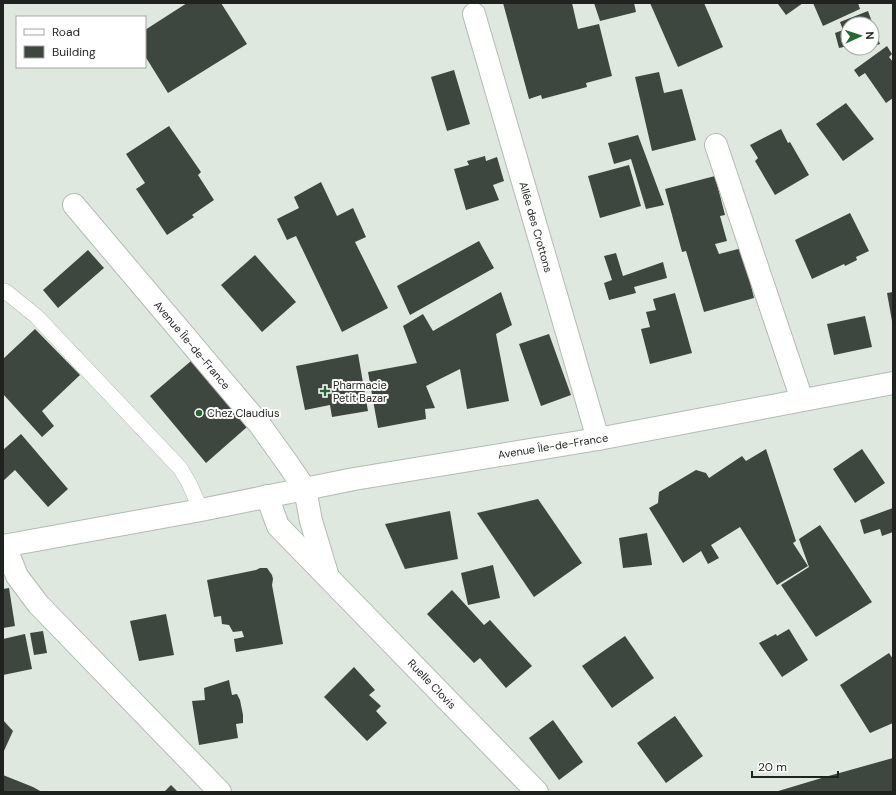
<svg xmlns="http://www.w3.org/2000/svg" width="896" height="795" font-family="'DM Sans',sans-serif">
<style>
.building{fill:#3e473f}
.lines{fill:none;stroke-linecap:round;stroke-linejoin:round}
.lane-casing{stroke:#b2bcb2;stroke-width:16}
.street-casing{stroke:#b2bcb2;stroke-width:24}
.secondary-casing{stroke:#b2bcb2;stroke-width:24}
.lane{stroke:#fff;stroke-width:15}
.street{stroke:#fff;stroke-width:22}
.secondary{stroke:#fff;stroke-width:22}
.poi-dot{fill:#276831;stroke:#fff;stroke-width:1.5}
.labels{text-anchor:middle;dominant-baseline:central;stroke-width:4;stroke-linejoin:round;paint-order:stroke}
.street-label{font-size:11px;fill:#1f231f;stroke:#fff}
.poi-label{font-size:11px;fill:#1f231f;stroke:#fff;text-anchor:start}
</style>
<rect width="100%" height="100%" fill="#dee8de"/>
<g class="building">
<polygon points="187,3 221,3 247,44 168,93 145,56 145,30"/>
<polygon points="503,3 572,3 578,29 599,24 612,76 586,83 587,87 542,99 541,95 529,99"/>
<polygon points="594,3 634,3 636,12 600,21"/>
<polygon points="650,3 704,3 723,47 678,67"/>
<polygon points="779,3 803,3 786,15 778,4"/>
<polygon points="813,3 858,3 860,9 823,26"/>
<polygon points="868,11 880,44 872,47 872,24 848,24 848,46 839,48 835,33 843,30 840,22"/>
<polygon points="887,46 892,54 889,57 893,62 893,98 886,103 865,73 859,77 854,70"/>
<polygon points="850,48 869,48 852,54"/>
<polygon points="454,70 470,124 447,131 431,77"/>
<polygon points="659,72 664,93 682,89 696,140 652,151 635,77"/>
<polygon points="846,103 874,139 843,161 816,124"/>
<polygon points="169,126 201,172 198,175 214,200 192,215 194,217 167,235 136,189 145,183 126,154"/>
<polygon points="781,129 788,143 790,142 809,175 775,195 755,161 758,158 750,145"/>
<polygon points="638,135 664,205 646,209 631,159 614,164 608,143"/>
<polygon points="485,156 486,161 497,157 504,181 493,185 499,200 466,210 454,169 469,165 467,161"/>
<polygon points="629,165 641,206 600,218 588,176"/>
<polygon points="715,176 725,215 720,216 727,241 715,244 719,254 742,248 754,298 704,312 686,251 682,252 665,189"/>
<polygon points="321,182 337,216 353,208 366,237 355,242 388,308 342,332 296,236 287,240 277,219 299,208 294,197"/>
<polygon points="850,213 869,251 856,257 857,260 845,266 844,264 812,279 795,240"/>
<polygon points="479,241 494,268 410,315 397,286"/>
<polygon points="88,250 104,268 58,308 43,290"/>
<polygon points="616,253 623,276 663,262 667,278 634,287 636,293 609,300 604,283 612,280 604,256"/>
<polygon points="255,255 296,302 262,332 221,285"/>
<polygon points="501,292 512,325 496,334 509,401 467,409 460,369 426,386 435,408 425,409 426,419 378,428 368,372 417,363 403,326 423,314 433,331"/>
<polygon points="893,292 893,321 892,321 887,293"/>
<polygon points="675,293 692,353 650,364 641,329 650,327 646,312 656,310 653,299"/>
<polygon points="865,316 872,347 834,355 827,324"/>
<polygon points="35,329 80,375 42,411 54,426 42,437 3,394 3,359"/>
<polygon points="549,334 571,395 541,406 519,344"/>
<polygon points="358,354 368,411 332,417 330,405 305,410 296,366"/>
<polygon points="191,361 247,427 206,463 150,396"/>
<polygon points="21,434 68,489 48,507 15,470 3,481 3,450"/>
<polygon points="766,449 796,541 793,543 808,566 777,585 740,527 711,545 719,558 708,564 701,551 683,563 649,508 658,503 659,492 696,470 706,473 709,478 742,456 746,461"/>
<polygon points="862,449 885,483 855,503 833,469"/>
<polygon points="538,499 582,563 534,597 477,513"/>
<polygon points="893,508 893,532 882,536 880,529 864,534 860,520"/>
<polygon points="450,511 458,559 405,569 385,524"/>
<polygon points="820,525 872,602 816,637 781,585 809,567 799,539"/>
<polygon points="647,533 652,565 623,568 619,538"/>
<polygon points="493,565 500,598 468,605 461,573"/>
<polygon points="260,568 267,568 272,575 273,579 272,585 283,644 236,652 234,639 244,637 242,631 233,632 229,625 222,624 221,616 214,617 207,580 256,570"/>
<polygon points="9,588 15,626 3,628 3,589"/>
<polygon points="452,590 484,625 490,620 532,666 506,688 480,658 474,663 427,614"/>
<polygon points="166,614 174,655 139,661 130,621"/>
<polygon points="789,629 808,660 782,677 759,643 776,634 777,636"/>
<polygon points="43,631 47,653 34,655 30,633"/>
<polygon points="25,634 32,669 3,675 3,639"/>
<polygon points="625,636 654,678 612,708 582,666"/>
<polygon points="889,653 893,659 893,723 870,733 840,685"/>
<polygon points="354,667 375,690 369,695 381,706 376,711 387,723 367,741 324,697"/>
<polygon points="229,680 232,695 237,694 240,700 243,715 243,723 236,724 238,738 199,745 192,701 205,700 204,688"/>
<polygon points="675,716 703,756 666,783 637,743"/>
<polygon points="3,720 13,731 3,753"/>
<polygon points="553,720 583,762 559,780 529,738"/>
<polygon points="893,758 893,792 775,792 825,777"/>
<polygon points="3,775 33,787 42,792 3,792"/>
<polygon points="171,785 178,792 164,792"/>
</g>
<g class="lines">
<defs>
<polyline id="lane" points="5,291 36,316 180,468 189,483 201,510"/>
<g id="street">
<polyline points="474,14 598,439"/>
<polyline points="716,145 802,400"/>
<polyline points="74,205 260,425 288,464 305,489 311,521 328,577"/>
<polyline points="267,496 278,526 537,792"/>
<polyline points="5,546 17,576 38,604 220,792"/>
</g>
<polyline id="secondary" points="3,546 201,510 354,479 598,439 893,383"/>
</defs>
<use href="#lane" class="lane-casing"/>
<use href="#street" class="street-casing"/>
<use href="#secondary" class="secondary-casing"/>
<use href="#lane" class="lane"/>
<use href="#street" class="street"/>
<use href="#secondary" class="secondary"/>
</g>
<g class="poi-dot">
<path d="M323 385h4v4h4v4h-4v4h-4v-4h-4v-4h4z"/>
<circle cx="199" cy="413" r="4"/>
</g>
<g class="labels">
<g class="street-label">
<text transform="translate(536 227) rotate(74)">Allée des Crottons</text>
<text transform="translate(192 345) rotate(50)">Avenue Île-de-France</text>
<text transform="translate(553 446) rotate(-9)">Avenue Île-de-France</text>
<text transform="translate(432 684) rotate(46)">Ruelle Clovis</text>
</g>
<g class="poi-label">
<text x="333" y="385">Pharmacie<tspan x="333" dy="13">Petit Bazar</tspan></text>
<text x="207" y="413">Chez Claudius</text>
</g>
</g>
<rect width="896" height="795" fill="none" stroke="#1f231f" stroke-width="8"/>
<rect x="16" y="16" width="130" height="52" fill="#ffffff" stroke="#a5a7a5"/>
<rect x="24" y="29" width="20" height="6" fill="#ffffff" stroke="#a5a7a5"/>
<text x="52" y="36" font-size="12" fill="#1f231f">Road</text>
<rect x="24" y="46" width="20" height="12" fill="#3e473f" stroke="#a5a7a5"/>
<text x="52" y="56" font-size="12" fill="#1f231f">Building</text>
<g transform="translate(860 36) rotate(87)"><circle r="19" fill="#ffffff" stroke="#a5a7a5"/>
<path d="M0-3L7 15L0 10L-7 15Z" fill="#276831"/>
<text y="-6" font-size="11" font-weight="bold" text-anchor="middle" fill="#1f231f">N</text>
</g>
<path d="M752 771v6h86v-6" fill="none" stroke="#1f231f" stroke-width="2"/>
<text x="758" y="771" font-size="12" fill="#1f231f" stroke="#ffffff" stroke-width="3" paint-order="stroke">20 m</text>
</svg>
